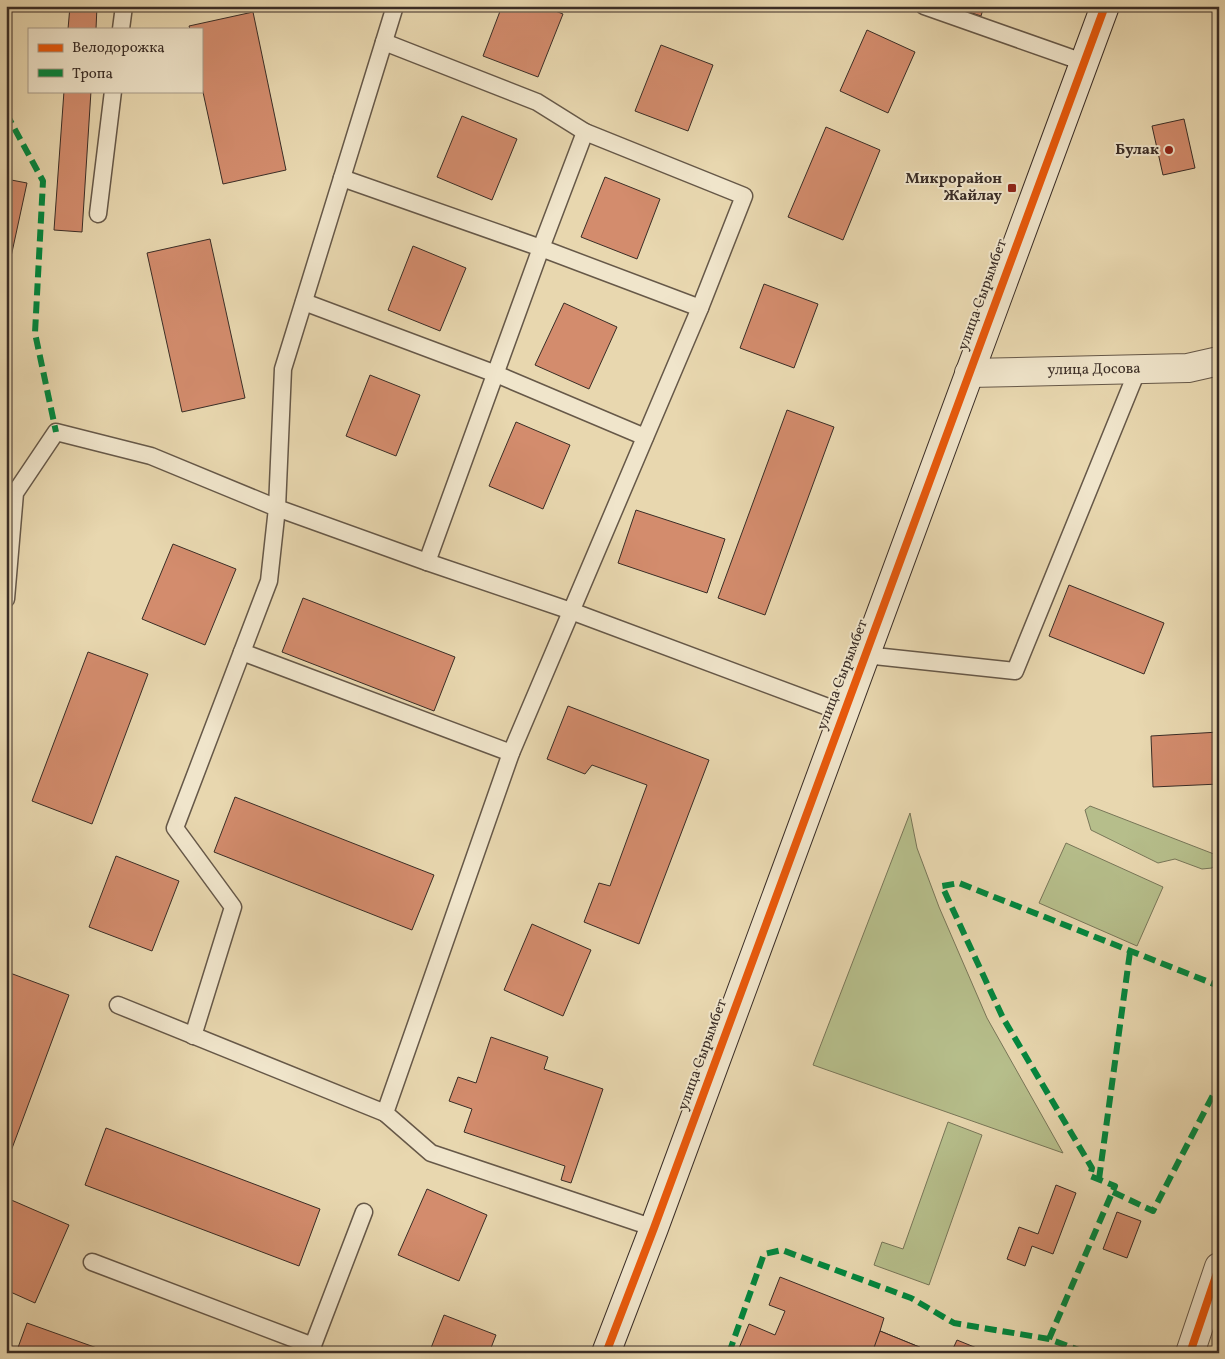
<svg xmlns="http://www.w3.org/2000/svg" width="1225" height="1359" font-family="Vollkorn,serif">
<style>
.green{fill:#b6be8b;stroke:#787658}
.building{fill:#d38c6d;stroke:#3a2d26}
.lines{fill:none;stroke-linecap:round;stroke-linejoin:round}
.lane-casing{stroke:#665848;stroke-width:19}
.street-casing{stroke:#665848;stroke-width:30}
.secondary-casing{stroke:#3a2d26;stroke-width:30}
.lane{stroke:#f0e5cb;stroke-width:16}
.street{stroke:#f0e5cb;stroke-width:28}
.secondary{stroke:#f0e5cb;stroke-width:28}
.quiet{stroke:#00873e;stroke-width:6;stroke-dasharray:12 6;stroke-linecap:butt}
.cycleway-casing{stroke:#f0e5cb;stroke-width:11}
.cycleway{stroke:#e8590c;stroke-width:8}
.poi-dot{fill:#8f2418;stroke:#f0e5cb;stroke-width:2}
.labels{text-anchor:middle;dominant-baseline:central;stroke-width:4;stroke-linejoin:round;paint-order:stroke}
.poi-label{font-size:15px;font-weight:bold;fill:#3a2d26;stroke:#f0e5cb;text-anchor:end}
.street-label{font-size:15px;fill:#3a2d26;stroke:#f0e5cb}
</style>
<rect width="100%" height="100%" fill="#e8d7af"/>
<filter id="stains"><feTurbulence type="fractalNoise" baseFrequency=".004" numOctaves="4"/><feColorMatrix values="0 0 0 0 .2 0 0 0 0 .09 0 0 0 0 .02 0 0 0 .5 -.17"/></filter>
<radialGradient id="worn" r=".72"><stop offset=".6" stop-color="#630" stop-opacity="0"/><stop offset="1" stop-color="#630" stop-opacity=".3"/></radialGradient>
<g class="green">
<polygon points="1090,806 1219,856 1219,860 1212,868 1202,869 1175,859 1158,863 1091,830 1085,810"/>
<polygon points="910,813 917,848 939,907 987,1018 1063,1153 813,1065"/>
<polygon points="1066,843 1163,887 1137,946 1039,903"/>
<polygon points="948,1122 982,1135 929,1285 874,1265 882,1242 903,1249"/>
</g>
<g class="building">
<polygon points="70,6 97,6 96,29 68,29"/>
<polygon points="502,6 543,6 563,14 538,77 483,56"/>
<polygon points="951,6 984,6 981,16"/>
<polygon points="253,12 286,170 223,184 201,83 201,29 190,29 189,26"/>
<polygon points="867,30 915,52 888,113 840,91"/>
<polygon points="661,45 713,65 688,131 635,111"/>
<polygon points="64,91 91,91 82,232 54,230"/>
<polygon points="462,116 517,139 492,200 437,177"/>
<polygon points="1184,119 1195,168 1163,175 1152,126"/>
<polygon points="826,127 880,150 843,240 788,217"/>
<polygon points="605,177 660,199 637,259 581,237"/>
<polygon points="6,179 27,183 6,280"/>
<polygon points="210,239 245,398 182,412 147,253"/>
<polygon points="413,246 466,268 440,331 388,310"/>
<polygon points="764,284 818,304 794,368 740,348"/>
<polygon points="564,303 617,327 589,389 535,365"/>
<polygon points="370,375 420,395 396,456 346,436"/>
<polygon points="787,410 834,427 765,615 718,598"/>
<polygon points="516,422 570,445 543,509 489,486"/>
<polygon points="636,510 725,539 707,593 618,563"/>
<polygon points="173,544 236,569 205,645 142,619"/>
<polygon points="1069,585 1164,623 1144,674 1049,636"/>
<polygon points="303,598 455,657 434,711 282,652"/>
<polygon points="88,652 148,674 92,824 32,801"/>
<polygon points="568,706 709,760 639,944 584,922 599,883 610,886 647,785 592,765 585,774 547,759"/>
<polygon points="1219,732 1219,784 1153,787 1151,736"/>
<polygon points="235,797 434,875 412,930 214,852"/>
<polygon points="116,856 179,881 152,951 89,927"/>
<polygon points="532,924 591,950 563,1016 504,990"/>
<polygon points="10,973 69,995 11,1151 6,1150 6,983"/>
<polygon points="491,1037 548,1057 544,1069 603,1089 571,1183 561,1180 565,1166 464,1132 472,1109 449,1101 458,1077 476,1083"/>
<polygon points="106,1128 320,1209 299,1266 85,1185"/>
<polygon points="1056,1185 1076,1193 1053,1254 1032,1246 1025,1266 1007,1259 1019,1227 1038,1234"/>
<polygon points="427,1189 487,1215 459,1281 398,1255"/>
<polygon points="9,1199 69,1225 35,1303 6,1290 6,1205"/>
<polygon points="1117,1212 1141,1221 1127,1258 1103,1249"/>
<polygon points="780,1277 884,1318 880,1331 934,1353 737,1353 749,1324 775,1335 785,1311 769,1305"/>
<polygon points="444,1315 496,1335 489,1353 429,1353"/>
<polygon points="27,1323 111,1353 16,1353"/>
<polygon points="880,1331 934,1353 872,1353"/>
<polygon points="957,1340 989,1353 951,1353"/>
</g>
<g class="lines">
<defs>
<g id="lane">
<polyline points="395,6 283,369 277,508 427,562 571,611 844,713"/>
<polyline points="924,6 1083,62"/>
<polyline points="121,29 124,6"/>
<polyline points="384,42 537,102 585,132 744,196 700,308 511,753 385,1113 431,1153 654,1228"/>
<polyline points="342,178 541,248 700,308"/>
<polyline points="98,214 113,91"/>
<polyline points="304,302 496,374 645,437"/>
<polyline points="427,562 541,248 585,132"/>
<polyline points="6,599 15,493 56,432 151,456 277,508 269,581 175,828 233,907 193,1036"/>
<polyline points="242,652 511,753"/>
<polyline points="865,655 1015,671 1138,369"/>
<polyline points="118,1005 385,1113"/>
<polyline points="92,1262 313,1346"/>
<polyline points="310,1353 364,1212"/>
</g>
<g id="street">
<polyline points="969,373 1188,368 1219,361"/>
<polyline points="1190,1353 1219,1267"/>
</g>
<polyline id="secondary" points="606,1353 654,1228 1105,6"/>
</defs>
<use href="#lane" class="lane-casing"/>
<use href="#street" class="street-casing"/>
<use href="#secondary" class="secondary-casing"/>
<use href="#lane" class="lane"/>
<use href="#street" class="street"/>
<use href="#secondary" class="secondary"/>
<g class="quiet">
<polyline points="6,113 43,181 35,333 56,432"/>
<polyline points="1099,1179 1130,952"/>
<polyline points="1113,1192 1153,1211 1213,1095 1219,1088"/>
<polyline points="1049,1339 1115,1186 1090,1176 1092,1168 1003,1018 942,886 959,883 1219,986"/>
<polyline points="729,1353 764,1254 782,1250 911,1298 954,1323 1049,1339 1087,1353"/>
</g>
<defs>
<g id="cycleway">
<polyline points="606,1353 654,1228 1105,6"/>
<polyline points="1190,1353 1219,1267"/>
</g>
</defs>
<use href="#cycleway" class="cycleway-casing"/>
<use href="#cycleway" class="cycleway"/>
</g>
<g class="poi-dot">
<circle cx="1169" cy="150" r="5"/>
<rect x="1007" y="183" width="10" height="10" rx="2.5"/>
</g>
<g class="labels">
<g class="poi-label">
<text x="1159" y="150">Булак</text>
<text x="1002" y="179">Микрорайон<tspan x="1002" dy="17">Жайлау</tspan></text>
</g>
<g class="street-label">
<text transform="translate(983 295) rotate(-70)">улица Сырымбет</text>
<text transform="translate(1094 370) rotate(-1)">улица Досова</text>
<text transform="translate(843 675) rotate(-69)">улица Сырымбет</text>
<text transform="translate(703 1055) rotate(-70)">улица Сырымбет</text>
</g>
</g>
<rect width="1225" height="1359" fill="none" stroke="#e8d7af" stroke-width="25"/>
<rect x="8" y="8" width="1210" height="1344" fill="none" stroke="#3a2d26" stroke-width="2.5"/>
<rect x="12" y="12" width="1200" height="1334" fill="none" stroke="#3a2d26"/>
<rect x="28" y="28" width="175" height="65" fill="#f0e5cb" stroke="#a79b89"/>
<rect x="38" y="44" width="25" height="8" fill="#e8590c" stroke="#a79b89"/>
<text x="72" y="52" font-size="15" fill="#3a2d26">Велодорожка</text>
<rect x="38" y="69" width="25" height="8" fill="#00873e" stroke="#a79b89"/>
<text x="72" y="78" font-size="15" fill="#3a2d26">Тропа</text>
<rect width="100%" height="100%" filter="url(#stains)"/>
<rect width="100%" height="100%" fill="url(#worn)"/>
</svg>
